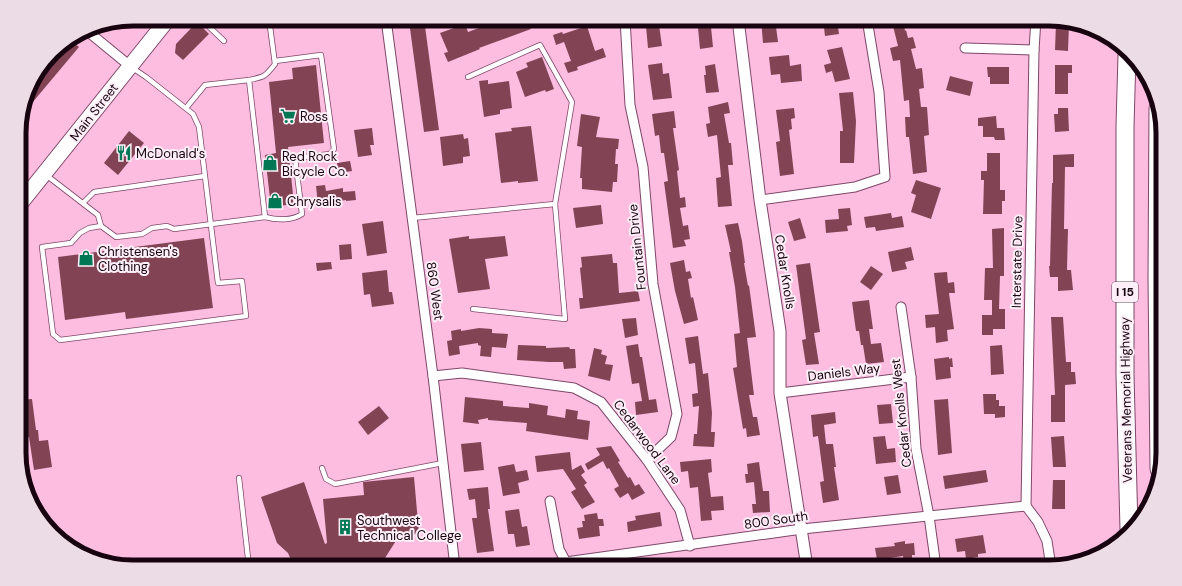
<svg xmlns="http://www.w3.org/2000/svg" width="1182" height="586" font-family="'DM Sans',sans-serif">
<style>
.building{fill:#824455}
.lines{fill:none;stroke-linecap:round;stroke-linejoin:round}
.service-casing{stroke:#7e4769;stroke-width:6}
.minor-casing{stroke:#7e4769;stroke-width:11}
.tertiary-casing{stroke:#7e4769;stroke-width:13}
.primary-casing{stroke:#7e4769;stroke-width:17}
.motorway-casing{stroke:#7e4769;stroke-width:19}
.service{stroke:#fff;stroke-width:4.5}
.minor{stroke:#fff;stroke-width:9}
.tertiary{stroke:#fff;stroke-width:11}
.primary{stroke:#fff;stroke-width:15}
.motorway{stroke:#fff;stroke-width:17}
.labels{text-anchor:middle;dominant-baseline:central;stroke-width:4;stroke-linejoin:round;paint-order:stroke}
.shield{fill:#fdeff7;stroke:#5d4a55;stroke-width:1}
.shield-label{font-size:12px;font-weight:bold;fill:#180410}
.street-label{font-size:13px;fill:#180410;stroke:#fdeff7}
.poi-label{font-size:13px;fill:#180410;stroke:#fdeff7;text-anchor:start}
.rim{fill:none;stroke:#180410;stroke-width:5}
</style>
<rect width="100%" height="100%" fill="#fcbde1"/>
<g class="building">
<polygon points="424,19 439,130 424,132 409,21"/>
<polygon points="503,19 527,19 531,29 479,48 480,49 448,62 444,53 448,52 440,33 465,24 468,32"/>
<polygon points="761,19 775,19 778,42 763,43"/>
<polygon points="823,19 837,19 839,34 825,36"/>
<polygon points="889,19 903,19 905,31 906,30 908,38 913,37 916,48 911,49 916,69 922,68 924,88 919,89 921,107 927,107 929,135 924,136 927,172 913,174 909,137 906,137 905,117 910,117 909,100 904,101 900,60 893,61 890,48 898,46 893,26 890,27"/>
<polygon points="995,19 1011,19 1011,27 995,28"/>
<polygon points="197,22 209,34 183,60 175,53 176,44"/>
<polygon points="1056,23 1069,24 1068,51 1055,50"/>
<polygon points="659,25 662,46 648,48 646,26"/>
<polygon points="587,26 595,51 603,48 606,57 577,67 578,70 568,73 564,63 571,61 564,42 556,45 553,35 562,32 563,34"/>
<polygon points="711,27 713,47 700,49 698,28"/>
<polygon points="70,40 79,47 32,103 26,98 31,82 58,47"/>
<polygon points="842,47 850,79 835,82 832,71 826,73 824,65 831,63 827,50"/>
<polygon points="789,55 790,66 801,64 802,81 781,83 780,74 771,75 769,57"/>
<polygon points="542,57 554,89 546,92 545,90 525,97 516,72 528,67 526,63"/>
<polygon points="662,63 663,74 669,73 672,98 653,100 648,65"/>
<polygon points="715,64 719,92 706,93 704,75 706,75 705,66"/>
<polygon points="316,65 324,143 288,147 294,204 271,207 265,155 276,153 269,82 293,79 292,68"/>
<polygon points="1055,65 1072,65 1072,73 1068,73 1068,94 1055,94"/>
<polygon points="987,67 1009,67 1009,84 990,84 990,77 988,77"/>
<polygon points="950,76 973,82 970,96 946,90"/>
<polygon points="488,80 488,84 509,81 512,108 500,110 500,114 484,117 479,81"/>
<polygon points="853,92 856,121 854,163 840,163 840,131 843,131 839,93"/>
<polygon points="728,102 730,113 724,114 729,143 731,143 733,165 728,165 732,206 718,207 716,178 721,177 717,135 708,137 706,124 710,123 708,107"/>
<polygon points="794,108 795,118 791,119 792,129 789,130 794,174 780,176 776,142 780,141 776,110"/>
<polygon points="1058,108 1068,108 1069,131 1055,132 1054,114 1058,114"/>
<polygon points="674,111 676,128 673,128 679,170 677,171 680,198 685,197 686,207 680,208 683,226 688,225 690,239 684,240 686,246 673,248 664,182 668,181 664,153 661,153 659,135 655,136 652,114"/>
<polygon points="581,114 600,117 596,137 619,139 618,149 616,149 615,164 618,164 617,182 613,182 612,192 582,189 582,178 580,178 582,147 577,146"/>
<polygon points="996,116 997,128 1004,128 1005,140 995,140 994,137 983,137 983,126 978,126 978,118"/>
<polygon points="531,126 538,181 518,183 518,181 501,183 495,133 512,131 511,128"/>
<polygon points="372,128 374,145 370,145 372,155 358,157 354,130"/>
<polygon points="129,131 144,143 118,175 104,163"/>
<polygon points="463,134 464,139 468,138 470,156 463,157 463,163 443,166 440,137"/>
<polygon points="987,153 1000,153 1000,190 1005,190 1005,201 1002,201 1002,214 983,214 984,180 981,180 981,171 987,171"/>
<polygon points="1074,154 1074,167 1065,167 1064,229 1068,229 1067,270 1071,270 1073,290 1058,291 1058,277 1050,277 1049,266 1050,266 1052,183 1053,183 1053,155"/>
<polygon points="350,161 352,171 339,173 337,163"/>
<polygon points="916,180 941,188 931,219 911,212 916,195 911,193"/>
<polygon points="325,185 326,191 343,188 343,192 355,191 356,200 346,201 346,200 318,205 316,186"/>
<polygon points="601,205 603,224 576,228 573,208"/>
<polygon points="850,208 852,225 847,226 848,231 826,233 825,220 839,219 838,209"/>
<polygon points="891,213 892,218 902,216 904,227 876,231 875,227 866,228 864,217"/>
<polygon points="800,218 806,238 794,241 788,222"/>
<polygon points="383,221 387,253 367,256 362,224"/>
<polygon points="738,223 742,241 745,263 744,263 748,286 749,285 756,337 747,338 754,395 749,395 753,417 757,417 760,435 747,437 746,428 743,429 733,368 737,367 734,334 740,333 735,287 729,252 731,252 725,225"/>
<polygon points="1004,228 1004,276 1000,276 999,309 1005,309 1005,329 993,329 993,335 982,335 982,315 992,315 992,300 984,300 985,268 993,268 992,229"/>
<polygon points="469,236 469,239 505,236 508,256 485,259 490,289 458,293 449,239"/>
<polygon points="204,238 213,308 126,319 125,312 65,320 58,257"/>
<polygon points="351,244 352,259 340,260 339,245"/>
<polygon points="911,247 914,260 905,262 907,269 892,272 888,252"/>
<polygon points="612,254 613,263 617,263 619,293 638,291 640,301 580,309 579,298 583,298 580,268 582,267 581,257"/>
<polygon points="684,260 686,272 690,271 692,278 688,279 691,298 693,297 698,320 684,324 675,291 670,263"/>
<polygon points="331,262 332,269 317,271 316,263"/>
<polygon points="810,263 820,332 814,333 819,364 806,365 802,340 806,339 796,265"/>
<polygon points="871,266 883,274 871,290 860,282"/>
<polygon points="387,270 389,292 392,292 394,304 372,307 370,294 364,295 362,273"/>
<polygon points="947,272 948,283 954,282 955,293 949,293 954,329 947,330 948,341 936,343 935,327 926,328 925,315 939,314 934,273"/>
<polygon points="869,300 873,329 869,329 871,344 881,343 884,362 866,364 863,345 861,345 859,331 856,331 852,302"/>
<polygon points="1051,317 1063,317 1066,362 1071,362 1071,372 1075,372 1076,384 1065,385 1065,422 1051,422 1051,395 1055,395"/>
<polygon points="636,318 638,335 625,338 622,319"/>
<polygon points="479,328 492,329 492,333 508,334 506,348 492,347 491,357 480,356 481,346 478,345 478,343 459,346 460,354 449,356 447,341 452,340 451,331 461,329 461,331"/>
<polygon points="698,336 703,374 708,373 712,413 711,432 715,432 714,447 693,446 694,434 697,434 699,406 693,407 692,394 698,393 695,363 689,364 685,338"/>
<polygon points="638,344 640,357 642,357 649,400 656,399 658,412 636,415 635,402 642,401 639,383 632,384 626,346"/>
<polygon points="518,345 546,346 546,348 569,347 570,349 575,349 576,368 564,369 563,362 549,362 517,360"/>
<polygon points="1002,345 1004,374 991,375 990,346"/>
<polygon points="594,348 602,350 601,354 607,356 605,364 613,365 610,381 588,376"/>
<polygon points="949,357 949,359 952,358 953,367 950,367 951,378 936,380 934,359"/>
<polygon points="983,394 996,394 996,400 999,400 999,406 1005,406 1005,417 995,418 995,414 984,414"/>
<polygon points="465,397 503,401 503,406 529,408 529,403 548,406 547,415 565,418 566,409 578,411 577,419 590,421 588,440 526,431 527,423 488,420 488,418 478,420 479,424 463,422"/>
<polygon points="32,399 36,430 38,430 39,441 48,440 52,467 34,470 29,437 20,438 20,400"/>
<polygon points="948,399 952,453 938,455 934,400"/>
<polygon points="891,404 893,423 879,424 877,405"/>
<polygon points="379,406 389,418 368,435 358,422"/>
<polygon points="835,412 836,423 824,425 826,444 833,444 836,467 834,467 839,500 823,503 820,482 824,481 818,436 813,437 811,415"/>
<polygon points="885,436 887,449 895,448 896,462 876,464 873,437"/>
<polygon points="1064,436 1066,467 1053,467 1051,437"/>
<polygon points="481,442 484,470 464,472 461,444"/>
<polygon points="611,446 620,461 618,462 628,478 630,477 635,486 639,484 645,493 632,500 628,493 620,498 614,489 619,486 609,468 607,469 603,461 588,470 585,464 600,455 596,448"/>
<polygon points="570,452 572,470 581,465 585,472 581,475 587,483 584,485 595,502 582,509 571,492 576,489 563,469 537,472 535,456"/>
<polygon points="711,459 712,472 708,473 711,497 723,496 724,510 711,511 712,520 701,521 698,487 690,488 688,471 681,472 680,462"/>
<polygon points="759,462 763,491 769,491 770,512 753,513 752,504 756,504 754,482 746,483 745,474 748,474 747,464"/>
<polygon points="514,464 516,472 527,470 529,480 518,483 520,493 503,496 498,467"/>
<polygon points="986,470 988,482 945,489 943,476"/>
<polygon points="898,475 901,493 887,495 884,477"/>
<polygon points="414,477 419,534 399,536 385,558 294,567 288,553 277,543 261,497 304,482 325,544 327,543 323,499 364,495 363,482"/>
<polygon points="1053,480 1065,480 1065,509 1052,509"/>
<polygon points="488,487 490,509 488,509 494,551 477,553 472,518 477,518 475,499 469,500 467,489"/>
<polygon points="519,509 522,527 527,526 530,545 516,547 514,534 508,534 505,511"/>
<polygon points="660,512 662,526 628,532 627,522 636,520 635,516"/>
<polygon points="597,513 598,519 603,519 604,526 599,526 600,536 579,539 577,528 583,527 582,521 585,521 584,515"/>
<polygon points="983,535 986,553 978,554 978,557 966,559 965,551 957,552 955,539"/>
<polygon points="905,541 905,544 914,543 915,555 912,555 912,561 904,562 903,556 877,560 875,548 895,546 894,543"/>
<polygon points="785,559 786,567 764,567 764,563"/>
</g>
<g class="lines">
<defs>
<g id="service">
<polyline points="201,19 224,41"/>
<path d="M 131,67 L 146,77 L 193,114 L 199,127 L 218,283 L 242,281 L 246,316 L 60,340 L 53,334 L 42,247 L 71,243 L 80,233 L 89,228 L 101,226 L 116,237 L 142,234 L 152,228 L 167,226 L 174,229 L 265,217 L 249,80 C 264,77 265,77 275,64 L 269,19"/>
<polyline points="468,77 540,45 572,102 555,204 565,319 473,309"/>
<polyline points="186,108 205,85 249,80"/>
<polyline points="46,175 98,215 101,226"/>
<polyline points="83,203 94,192 205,176"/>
<path d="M 265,217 C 276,220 292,221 302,214 L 295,158 L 330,154 L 334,149 L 321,55 L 275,61"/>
<polyline points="412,218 555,204"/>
<polyline points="322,468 326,479 335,484 443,463"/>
<polyline points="239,478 249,567"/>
</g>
<g id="minor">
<polyline points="386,19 433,376 455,567"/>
<polyline points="625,19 630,105 643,167 653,284 677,414 671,437 647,460"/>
<polyline points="86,30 130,66"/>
<polyline points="965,48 1034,50"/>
<polyline points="760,200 855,187 885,177 879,92 867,19"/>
<polyline points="901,307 911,377 916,449 929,516 936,567"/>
<polyline points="433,376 462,373 574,388 601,402 647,460 680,510 690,546"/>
<polyline points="780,393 911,377"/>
<polyline points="550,501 559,549 568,566"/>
<polyline points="1026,506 1034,50 1036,19"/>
<polyline points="1026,506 1038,522 1047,541 1051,567"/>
<polyline points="530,567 802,529 1026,506"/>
</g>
<polyline id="tertiary" points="738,19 760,200 780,331 780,393 807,567"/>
<polyline id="primary" points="19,205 168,19"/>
<g id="motorway">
<polyline points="1127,55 1125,126 1125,375 1129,529"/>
<polyline points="1158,108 1157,278 1159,469"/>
</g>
</defs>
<use href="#service" class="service-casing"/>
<use href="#minor" class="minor-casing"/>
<use href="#tertiary" class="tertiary-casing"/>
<use href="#primary" class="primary-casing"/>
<use href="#motorway" class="motorway-casing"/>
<use href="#service" class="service"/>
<use href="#minor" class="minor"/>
<use href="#tertiary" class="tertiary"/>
<use href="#primary" class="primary"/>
<use href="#motorway" class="motorway"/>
</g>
<defs>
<symbol id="supermarket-bare" viewBox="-9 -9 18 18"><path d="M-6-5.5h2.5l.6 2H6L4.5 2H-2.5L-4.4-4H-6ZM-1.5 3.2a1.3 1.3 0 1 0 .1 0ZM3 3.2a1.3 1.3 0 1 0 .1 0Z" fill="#017753" stroke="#fdeff7" stroke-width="2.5" paint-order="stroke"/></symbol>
<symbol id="restaurant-bare" viewBox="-9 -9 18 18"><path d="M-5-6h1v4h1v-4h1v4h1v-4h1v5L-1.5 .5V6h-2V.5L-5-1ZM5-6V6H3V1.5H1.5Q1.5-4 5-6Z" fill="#017753" stroke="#fdeff7" stroke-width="2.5" paint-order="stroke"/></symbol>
<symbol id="shop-bare" viewBox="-9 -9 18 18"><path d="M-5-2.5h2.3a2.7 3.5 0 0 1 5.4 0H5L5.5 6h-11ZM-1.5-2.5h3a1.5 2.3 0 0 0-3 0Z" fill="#017753" stroke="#fdeff7" stroke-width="2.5" paint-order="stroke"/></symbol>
<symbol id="building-bare" viewBox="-9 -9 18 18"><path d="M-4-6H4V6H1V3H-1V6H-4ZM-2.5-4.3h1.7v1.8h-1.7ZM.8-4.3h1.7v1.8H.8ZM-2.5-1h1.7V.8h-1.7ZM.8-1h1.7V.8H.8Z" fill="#017753" stroke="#fdeff7" stroke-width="2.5" paint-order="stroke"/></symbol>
</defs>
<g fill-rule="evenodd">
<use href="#supermarket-bare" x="277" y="105" width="22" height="22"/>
<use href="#restaurant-bare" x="113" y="142" width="22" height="22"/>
<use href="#shop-bare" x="259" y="152" width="22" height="22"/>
<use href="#shop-bare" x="264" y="190" width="22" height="22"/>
<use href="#shop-bare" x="75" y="247" width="22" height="22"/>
<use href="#building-bare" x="334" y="516" width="22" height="22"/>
</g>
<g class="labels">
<rect class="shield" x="1112" y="282" width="26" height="20" rx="3"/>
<g class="shield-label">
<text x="1125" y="292">I 15</text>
</g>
<g class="street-label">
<text transform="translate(94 112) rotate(-52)">Main Street</text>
<text transform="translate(637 247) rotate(-96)">Fountain Drive</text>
<text transform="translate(1017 262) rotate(-89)">Interstate Drive</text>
<text transform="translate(785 272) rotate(81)">Cedar Knolls</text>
<text transform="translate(435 291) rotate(82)">860 West</text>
<text transform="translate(844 372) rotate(-7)">Daniels Way</text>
<text transform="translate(1126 400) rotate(-91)">Veterans Memorial Highway</text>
<text transform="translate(901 413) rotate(-96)">Cedar Knolls West</text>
<text transform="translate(647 442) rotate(53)">Cedarwood Lane</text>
<text transform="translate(776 520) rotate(-8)">800 South</text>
</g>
<g class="poi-label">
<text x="300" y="116">Ross</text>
<text x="136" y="153">McDonald's</text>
<text x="282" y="156">Red Rock<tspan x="282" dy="15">Bicycle Co.</tspan></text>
<text x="287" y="201">Chrysalis</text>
<text x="98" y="251">Christensen's<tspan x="98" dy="15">Clothing</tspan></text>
<text x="357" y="520">Southwest<tspan x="357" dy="15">Technical College</tspan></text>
</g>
</g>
<path d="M0 0H1182V586H0ZM133 26H1049A107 107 0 0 1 1156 133V453A107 107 0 0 1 1049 560H133A107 107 0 0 1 26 453V133A107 107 0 0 1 133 26Z" fill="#ebdce5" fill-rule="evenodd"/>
<path class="rim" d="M133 26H1049A107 107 0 0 1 1156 133V453A107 107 0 0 1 1049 560H133A107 107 0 0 1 26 453V133A107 107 0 0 1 133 26Z"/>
</svg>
